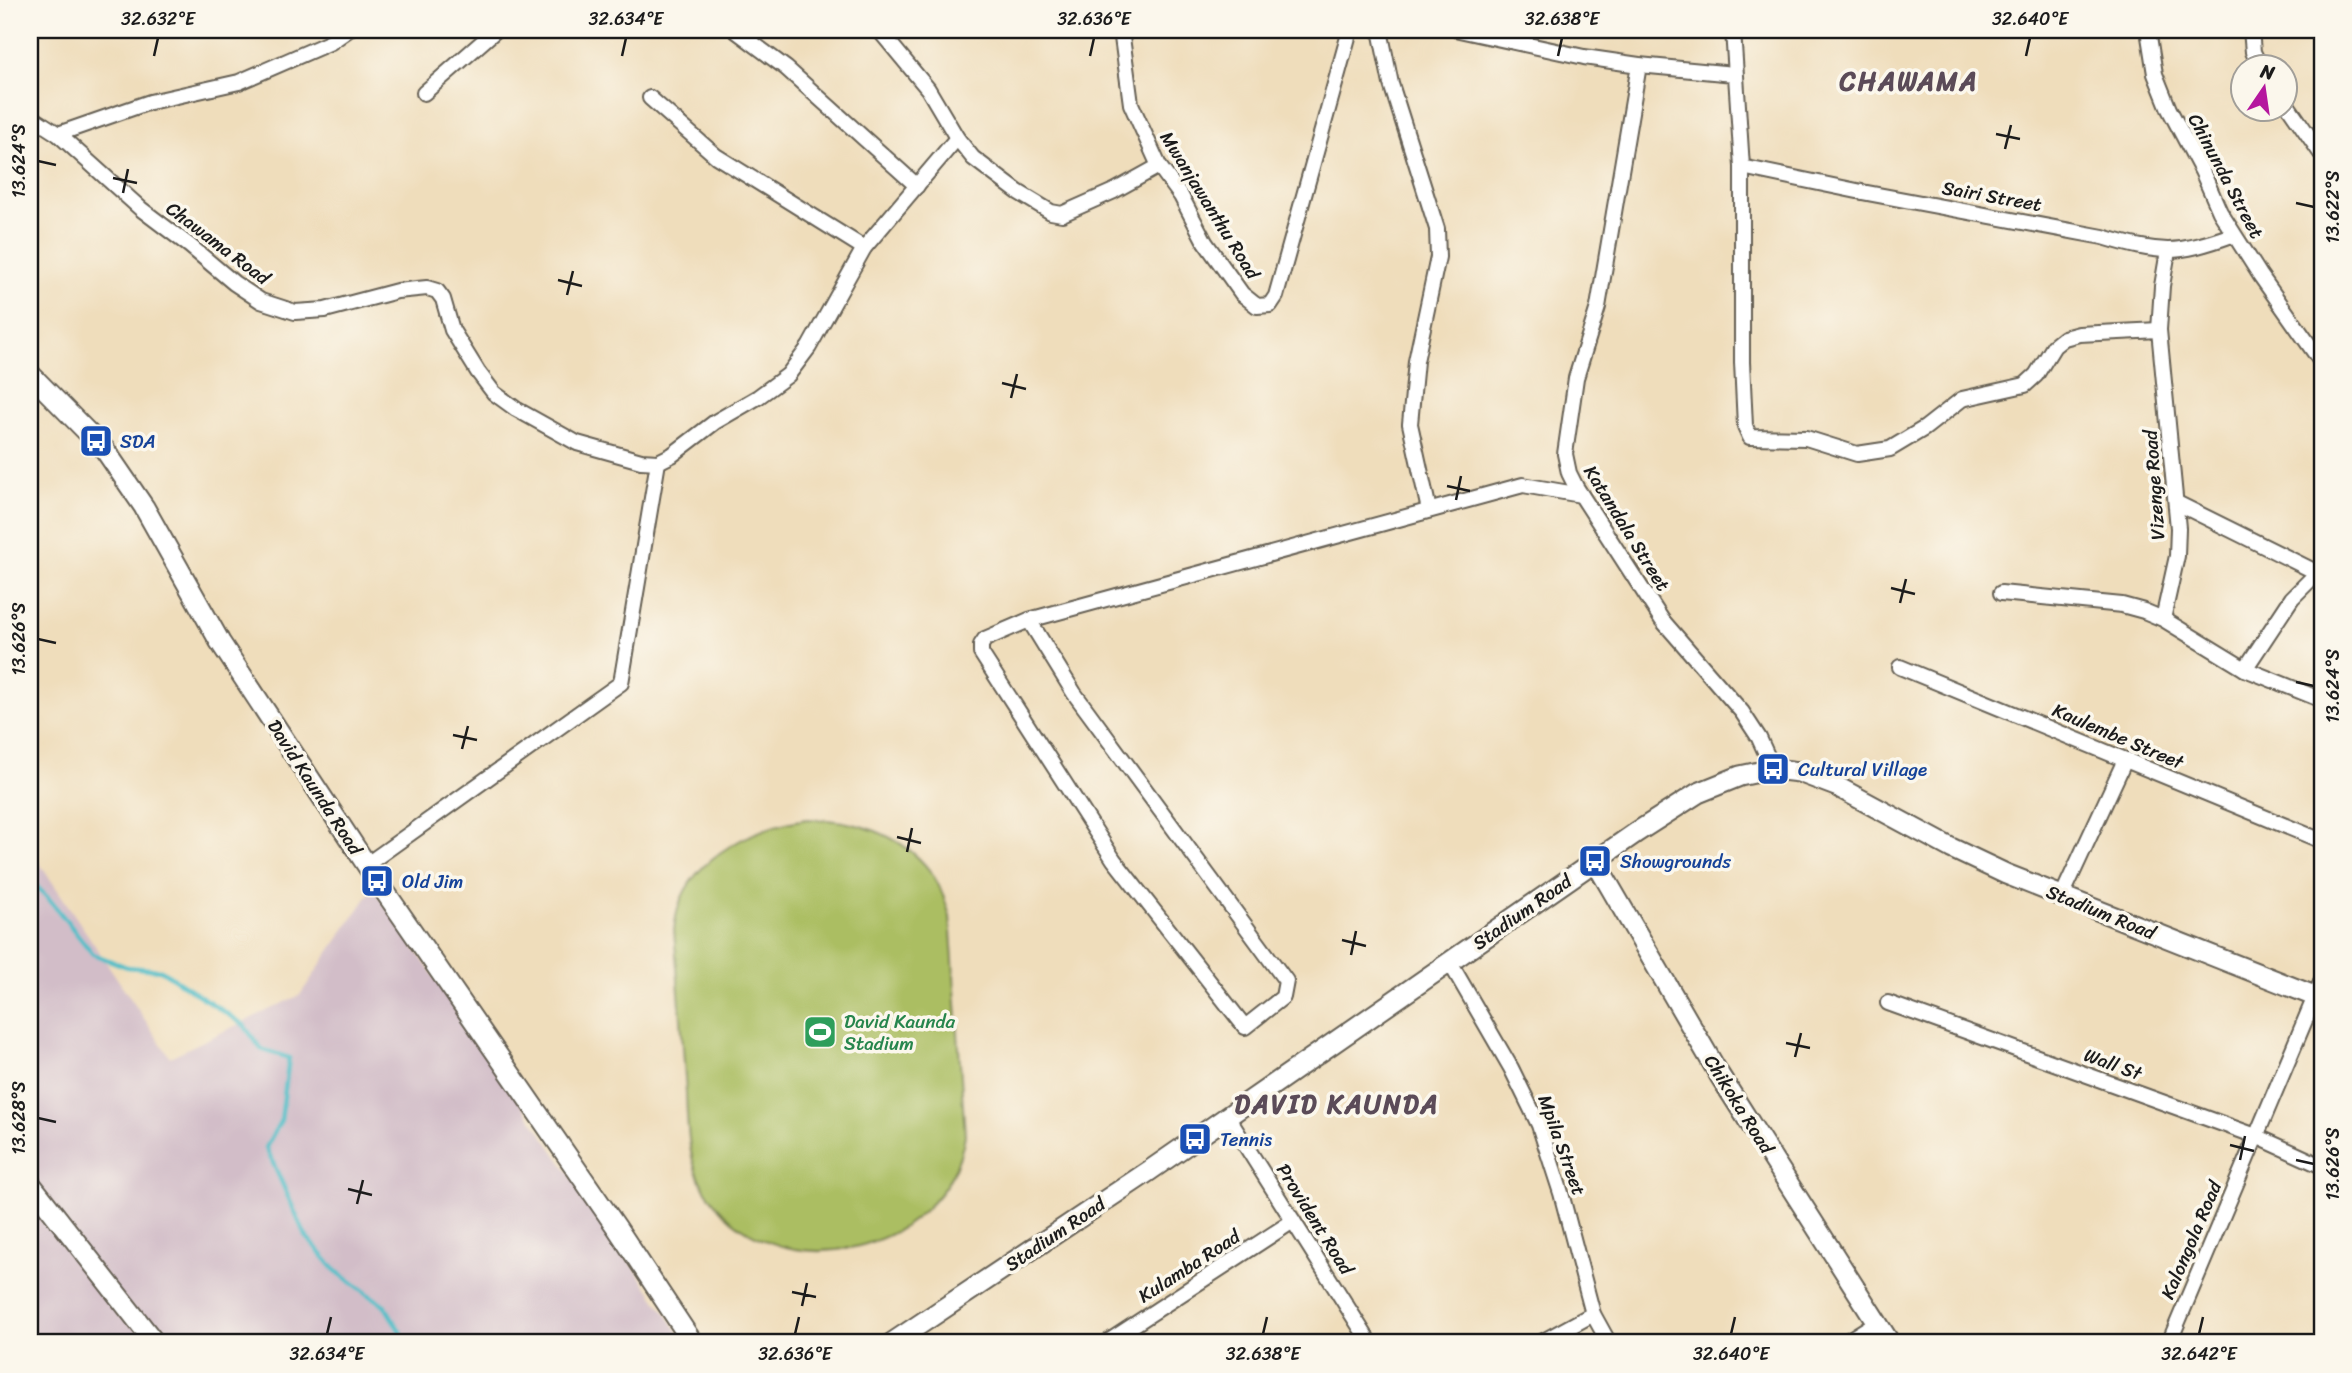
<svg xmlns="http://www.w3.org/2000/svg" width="2352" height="1373" font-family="Sriracha,sans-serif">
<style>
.industrial{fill:#d2bdc8}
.green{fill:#abbe62;stroke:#646d3f;stroke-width:2}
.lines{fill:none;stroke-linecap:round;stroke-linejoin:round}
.stream{stroke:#51bec8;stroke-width:4.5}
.street-casing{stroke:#666054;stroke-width:18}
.secondary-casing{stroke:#666054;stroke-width:23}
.street{stroke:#fff;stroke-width:14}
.secondary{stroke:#fff;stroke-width:19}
.ticks{fill:none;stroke:#1c1c1c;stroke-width:2.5}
.labels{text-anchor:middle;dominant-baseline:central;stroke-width:7;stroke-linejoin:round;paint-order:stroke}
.street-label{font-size:19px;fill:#1c1c1c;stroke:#fbf7ec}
.transit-label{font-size:19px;fill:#164399;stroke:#fbf7ec;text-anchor:start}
.leisure-label{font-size:19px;fill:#27864d;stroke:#fbf7ec;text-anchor:start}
.district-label{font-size:26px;font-weight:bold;letter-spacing:2px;fill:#5b4b58;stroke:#fbf7ec}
.neatline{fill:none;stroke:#1c1c1c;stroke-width:2.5}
.ticks-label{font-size:18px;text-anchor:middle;fill:#1c1c1c}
</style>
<rect width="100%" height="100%" fill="#fbf7ec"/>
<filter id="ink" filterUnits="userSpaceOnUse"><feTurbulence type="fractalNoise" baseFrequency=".0143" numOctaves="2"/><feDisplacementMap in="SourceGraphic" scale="14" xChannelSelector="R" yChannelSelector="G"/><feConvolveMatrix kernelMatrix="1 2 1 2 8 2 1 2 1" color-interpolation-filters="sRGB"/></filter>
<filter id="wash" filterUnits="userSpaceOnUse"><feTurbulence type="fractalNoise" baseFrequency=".00686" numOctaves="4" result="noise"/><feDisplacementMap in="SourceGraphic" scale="28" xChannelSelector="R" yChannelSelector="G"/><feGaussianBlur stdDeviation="1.57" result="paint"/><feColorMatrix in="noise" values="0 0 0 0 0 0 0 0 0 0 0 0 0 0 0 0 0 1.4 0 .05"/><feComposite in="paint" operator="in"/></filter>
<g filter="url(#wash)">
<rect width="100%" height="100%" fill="#efddbb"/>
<polygon class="industrial" points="30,849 170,1057 300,995 373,888 686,1343 30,1343"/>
<path class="green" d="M 807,819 C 853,819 901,833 930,871 C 940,884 945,900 950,916 L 965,1135 C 945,1258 769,1295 704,1188 C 685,1157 688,1114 685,1078 C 682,1029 678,979 674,930 C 675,923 676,915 678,908 C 694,855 757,826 807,819 Z"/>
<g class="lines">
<polyline class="stream" points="30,880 49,899 93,954 127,967 161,970 244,1025 261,1049 289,1058 281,1120 266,1147 305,1235 336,1271 385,1306 407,1343"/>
</g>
</g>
<g filter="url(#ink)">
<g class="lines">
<defs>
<g id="street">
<polyline points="735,30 786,68 917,186"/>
<polyline points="879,30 928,89 957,138 973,158 1018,192 1051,212 1062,214 1114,191 1159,166"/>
<polyline points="1121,30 1131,104 1159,166 1181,196 1205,242 1242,294 1257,306 1270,305 1276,296 1350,30"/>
<polyline points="1380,30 1391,84 1437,229 1438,257 1416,361 1410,424 1429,510"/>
<polyline points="1459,30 1584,57 1639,65 1734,74"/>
<polyline points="1733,30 1742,167 1742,362 1745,426 1750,437 1806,438 1857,454 1890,449 1925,428 1962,399 2025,385 2036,375 2054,346 2064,338 2079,334 2159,330"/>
<polyline points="2148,30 2155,74 2169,109 2202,171 2220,212 2260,275 2322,363"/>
<polyline points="2251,30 2253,52 2260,66"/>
<polyline points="1639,65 1598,307 1576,378 1565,454 1569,473 1576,487 1662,620 1742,712 1759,738 1773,769"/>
<polyline points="424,93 496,30"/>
<polyline points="650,98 716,156 864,248"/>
<polyline points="2286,103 2322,155"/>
<polyline points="30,116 58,134 141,209 190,246 234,283 261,301 295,312 325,310 397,291 427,288 437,291 443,299 452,330 478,372 494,393 516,409 577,443 641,461 658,462 672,455 715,422 758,397 788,375 809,347 864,248 957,138"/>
<polyline points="58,134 150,102 239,82 331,42 348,30"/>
<path d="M 1742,167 L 1862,192 L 2103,237 C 2160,254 2177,255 2232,235"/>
<polyline points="2177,503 2316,572"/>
<polyline points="2001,593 2122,605 2144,611 2163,619 2245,669 2322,700"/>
<polyline points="2163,619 2177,556 2178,528 2159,330 2162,286 2168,251"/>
<polyline points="1029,620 1074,693 1286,981 1283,997 1245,1027 1114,860 981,653 981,645 985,639 1029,620 1523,485 1581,495"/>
<polyline points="1900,667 2322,841"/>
<polyline points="2245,669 2292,598 2321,569"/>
<polyline points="366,865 621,683 658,462"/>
<polyline points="2062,896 2125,760"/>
<polyline points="1449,961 1511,1068 1539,1125 1561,1193 1593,1314 1609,1343"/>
<polyline points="1888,1003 2256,1136 2322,1166"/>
<polyline points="1227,1116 1370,1343"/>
<polyline points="1106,1343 1293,1221"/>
<polyline points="1540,1343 1593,1314"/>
<polyline points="1844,1343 1876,1323"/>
<polyline points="2169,1343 2322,980"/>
</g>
<g id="secondary">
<polyline points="30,374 105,450 144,507 220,642 370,870 617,1228 693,1343"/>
<polyline points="1595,861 1720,1076 1890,1343"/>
<polyline points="30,1183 155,1343"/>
<polyline points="892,1343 1149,1171 1637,832 1698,793 1740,776 1773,769 1799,772 1836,786 1951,848 2006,874 2322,999"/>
</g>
</defs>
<use href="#street" class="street-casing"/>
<use href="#secondary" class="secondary-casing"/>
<use href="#street" class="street"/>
<use href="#secondary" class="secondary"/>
</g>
</g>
<path class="ticks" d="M 154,56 L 158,38M 622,56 L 626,38M 1090,56 L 1094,38M 1558,56 L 1562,38M 2026,56 L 2030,38M 1996,134 L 2020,139M 2005,149 L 2011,125M 38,161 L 56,165M 113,178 L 137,183M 123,193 L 128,169M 2296,203 L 2314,207M 558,280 L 582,286M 567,295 L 573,271M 1002,383 L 1026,389M 1011,398 L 1017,374M 1447,486 L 1470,491M 1456,500 L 1461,476M 1891,588 L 1915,594M 1900,603 L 1906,579M 38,639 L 56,643M 2296,682 L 2314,686M 453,735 L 477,740M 462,749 L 468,726M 897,837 L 921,843M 907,852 L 912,828M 1342,940 L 1366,946M 1351,955 L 1356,931M 1786,1043 L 1810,1048M 1795,1057 L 1801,1033M 38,1118 L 56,1122M 2230,1145 L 2254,1151M 2240,1160 L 2245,1136M 2296,1160 L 2314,1164M 348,1189 L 372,1195M 357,1204 L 363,1180M 792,1292 L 816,1297M 802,1306 L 807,1283M 327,1334 L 331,1317M 795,1334 L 799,1317M 1263,1334 L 1267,1317M 1731,1334 L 1735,1317M 2199,1334 L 2203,1317"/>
<defs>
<symbol id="bus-square" viewBox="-11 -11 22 22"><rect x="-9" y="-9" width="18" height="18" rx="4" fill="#1a4fb4" stroke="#fbf7ec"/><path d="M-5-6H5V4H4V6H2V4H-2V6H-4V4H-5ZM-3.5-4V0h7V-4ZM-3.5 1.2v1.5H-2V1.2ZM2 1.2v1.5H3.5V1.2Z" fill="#fff"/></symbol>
<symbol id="stadium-square" viewBox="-11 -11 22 22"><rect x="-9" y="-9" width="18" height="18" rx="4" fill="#2e9e5b" stroke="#fbf7ec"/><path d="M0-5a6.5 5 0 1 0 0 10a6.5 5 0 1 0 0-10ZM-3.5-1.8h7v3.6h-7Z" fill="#fff"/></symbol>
</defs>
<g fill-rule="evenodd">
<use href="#bus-square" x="77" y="422" width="38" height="38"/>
<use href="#bus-square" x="1754" y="750" width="38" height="38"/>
<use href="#bus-square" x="1576" y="842" width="38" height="38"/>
<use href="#bus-square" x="358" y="862" width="38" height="38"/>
<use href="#stadium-square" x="801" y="1013" width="38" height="38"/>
<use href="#bus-square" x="1176" y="1120" width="38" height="38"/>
</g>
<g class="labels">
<g class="street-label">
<text transform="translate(2226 176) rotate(62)">Chinunda Street</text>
<text transform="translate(1992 196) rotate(10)">Sairi Street</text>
<text transform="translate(1210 205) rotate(58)">Mwanjawanthu Road</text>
<text transform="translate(218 243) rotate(37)">Chawama Road</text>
<text transform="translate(2154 485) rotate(-94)">Vizenge Road</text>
<text transform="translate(1627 528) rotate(58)">Katandala Street</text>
<text transform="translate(2118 736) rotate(23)">Kaulembe Street</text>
<text transform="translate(315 787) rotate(57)">David Kaunda Road</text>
<text transform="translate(1522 912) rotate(-35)">Stadium Road</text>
<text transform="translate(2101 912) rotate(22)">Stadium Road</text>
<text transform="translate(2113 1064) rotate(20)">Wall St</text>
<text transform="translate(1739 1104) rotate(58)">Chikoka Road</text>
<text transform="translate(1562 1145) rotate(70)">Mpila Street</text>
<text transform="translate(1315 1219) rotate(58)">Provident Road</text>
<text transform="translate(1055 1234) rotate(-34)">Stadium Road</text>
<text transform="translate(2191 1240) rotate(-67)">Kalongola Road</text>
<text transform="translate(1189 1266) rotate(-33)">Kulamba Road</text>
</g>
<g class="transit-label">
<text x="120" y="441">SDA</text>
<text x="1798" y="769">Cultural Village</text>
<text x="1620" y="861">Showgrounds</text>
<text x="402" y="881">Old Jim</text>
<text x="1220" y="1139">Tennis</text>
</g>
<g class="leisure-label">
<text x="844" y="1021">David Kaunda<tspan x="844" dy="22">Stadium</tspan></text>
</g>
<g class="district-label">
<text x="1909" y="81">CHAWAMA</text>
<text x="1337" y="1104">DAVID KAUNDA</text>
</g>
</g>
<rect width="2352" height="1373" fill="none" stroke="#fbf7ec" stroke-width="77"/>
<g transform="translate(2264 88) rotate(13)"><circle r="33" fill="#fbf7ec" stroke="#a29f99" stroke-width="2"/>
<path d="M0-5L12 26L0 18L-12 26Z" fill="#b5179e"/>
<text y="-10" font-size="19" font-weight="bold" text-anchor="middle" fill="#1c1c1c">N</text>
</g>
<rect x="38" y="38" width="2276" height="1296" class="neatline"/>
<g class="ticks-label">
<text x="158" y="25">32.632°E</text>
<text x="626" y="25">32.634°E</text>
<text x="1094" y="25">32.636°E</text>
<text x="1562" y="25">32.638°E</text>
<text x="2030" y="25">32.640°E</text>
<text transform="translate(19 161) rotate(-90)" y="6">13.624°S</text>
<text transform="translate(2333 207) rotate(-90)" y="6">13.622°S</text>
<text transform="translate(19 639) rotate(-90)" y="6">13.626°S</text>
<text transform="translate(2333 686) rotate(-90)" y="6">13.624°S</text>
<text transform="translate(19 1118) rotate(-90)" y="6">13.628°S</text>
<text transform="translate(2333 1164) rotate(-90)" y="6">13.626°S</text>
<text x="327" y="1360">32.634°E</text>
<text x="795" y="1360">32.636°E</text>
<text x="1263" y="1360">32.638°E</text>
<text x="1731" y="1360">32.640°E</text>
<text x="2199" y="1360">32.642°E</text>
</g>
</svg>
